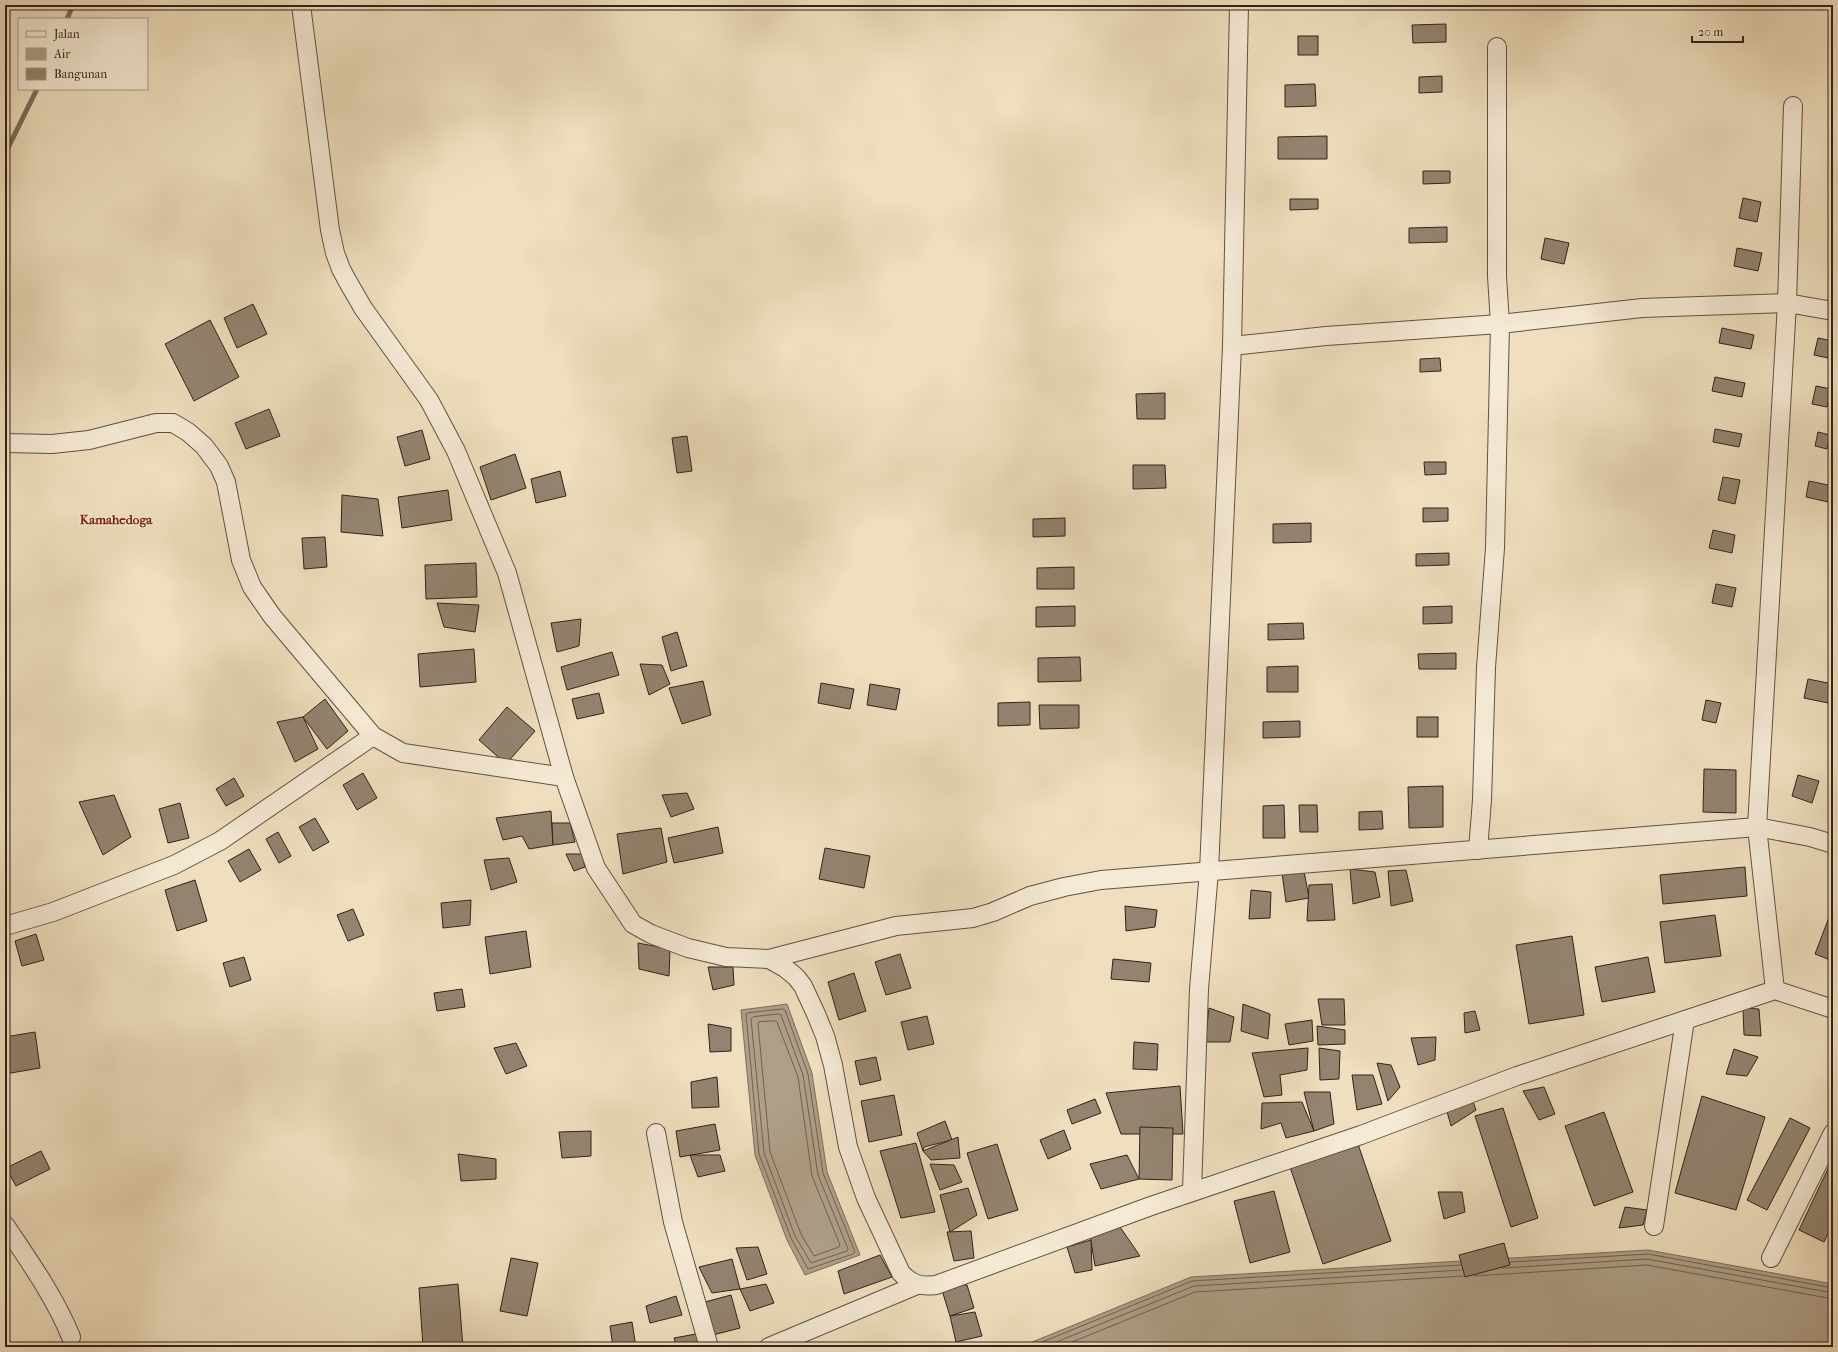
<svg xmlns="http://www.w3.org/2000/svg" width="1838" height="1352" font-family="'IM FELL French Canon',serif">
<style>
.water{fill:#ae9f87;stroke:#7c6d5c}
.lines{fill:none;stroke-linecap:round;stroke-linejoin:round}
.shore{stroke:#6f6051;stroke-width:1}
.stream{stroke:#7c6d5c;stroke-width:5}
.building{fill:#938470;stroke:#30221b}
.minor-casing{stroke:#605144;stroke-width:20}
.minor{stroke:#f5ead5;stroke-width:18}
.labels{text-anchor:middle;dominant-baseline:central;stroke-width:3;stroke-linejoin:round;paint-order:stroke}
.quarter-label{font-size:13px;font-weight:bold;fill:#7a1f14;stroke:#f5ead5}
</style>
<rect width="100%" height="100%" fill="#efdfbe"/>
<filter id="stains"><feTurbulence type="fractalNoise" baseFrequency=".005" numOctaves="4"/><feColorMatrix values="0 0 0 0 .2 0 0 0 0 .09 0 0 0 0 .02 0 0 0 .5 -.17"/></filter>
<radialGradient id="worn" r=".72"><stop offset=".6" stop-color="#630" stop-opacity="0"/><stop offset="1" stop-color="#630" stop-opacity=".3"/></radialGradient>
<g class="water">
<polygon points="787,1004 812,1073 827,1172 860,1255 805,1275 787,1240 755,1155 741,1010"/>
<polygon points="1648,1250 1833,1284 1833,1347 1020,1347 1191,1277"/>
</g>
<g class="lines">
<g class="shore">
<polygon points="782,1009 785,1010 808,1074 823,1173 855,1252 853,1254 808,1269 791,1238 759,1154 746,1014 748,1013"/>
<polygon points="779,1014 781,1015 803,1075 818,1175 848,1249 847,1251 811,1263 795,1236 764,1153 751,1019 753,1017"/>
<polygon points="775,1021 777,1022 798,1077 812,1176 840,1245 839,1247 814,1256 801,1234 770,1152 758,1024 759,1022"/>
<polyline points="1510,1262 1648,1254 1833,1288"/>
<polyline points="1503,1268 1647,1259 1833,1293"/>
<polyline points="1474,1276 1647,1265 1833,1299"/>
<polyline points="1030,1347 1192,1281 1461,1265"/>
<polyline points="1044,1347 1194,1286 1462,1270"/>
<polyline points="1060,1347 1195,1292 1464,1276"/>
</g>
<g class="stream">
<polyline points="67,19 73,5"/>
<polyline points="5,154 37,89"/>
</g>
</g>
<g class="building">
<polygon points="1446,24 1446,42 1413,43 1412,25"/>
<rect x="1298" y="36" width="20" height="19"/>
<polygon points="1442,76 1442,92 1419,93 1419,77"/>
<polygon points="1315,84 1316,106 1285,107 1285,85"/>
<polygon points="1327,136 1327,159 1278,159 1278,137"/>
<polygon points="1423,171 1450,171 1450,183 1423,184"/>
<polygon points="1743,198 1761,202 1757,222 1739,218"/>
<polygon points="1290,199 1318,199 1318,209 1290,210"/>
<polygon points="1447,227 1447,242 1409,243 1409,228"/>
<polygon points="1545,238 1569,243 1564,264 1541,259"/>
<polygon points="1737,248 1762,253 1758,271 1734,266"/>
<polygon points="253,304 267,334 237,348 224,318"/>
<polygon points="210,320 239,377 194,401 165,344"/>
<polygon points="1722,328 1754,335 1751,349 1719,343"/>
<polygon points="1818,338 1833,341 1833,359 1814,355"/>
<polygon points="1440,358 1441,371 1420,372 1420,359"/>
<polygon points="1715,377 1745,383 1742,397 1712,391"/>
<polygon points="1816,386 1831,389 1827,407 1812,404"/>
<polygon points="1165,393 1165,419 1137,419 1136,394"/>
<polygon points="269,409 280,436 246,449 235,423"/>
<polygon points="1715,429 1742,434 1739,447 1713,442"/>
<polygon points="422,430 430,459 405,466 397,437"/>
<polygon points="1818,432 1830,435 1827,449 1815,446"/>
<polygon points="687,436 692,471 677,473 672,438"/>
<polygon points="515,454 526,488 491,500 480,467"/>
<polygon points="1424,462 1446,462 1446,474 1425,475"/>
<polygon points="1133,465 1165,465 1166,488 1133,489"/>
<polygon points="560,471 566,496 536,503 531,479"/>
<polygon points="1723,477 1740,480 1735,504 1718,500"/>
<polygon points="1809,481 1833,486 1833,503 1806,497"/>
<polygon points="448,490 452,520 402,528 398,497"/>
<polygon points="342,495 378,499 383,536 341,532"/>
<polygon points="1423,508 1448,508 1448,521 1423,522"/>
<polygon points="1065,518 1065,536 1033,537 1033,519"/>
<polygon points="1311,523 1311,542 1273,543 1273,524"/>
<polygon points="1713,530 1735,535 1732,553 1709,548"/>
<polygon points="325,537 327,567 304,569 302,538"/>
<polygon points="1449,553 1449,565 1416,566 1416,554"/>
<polygon points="476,563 477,597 426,599 425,565"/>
<polygon points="1074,567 1074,589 1037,589 1037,568"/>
<polygon points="1716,584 1736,588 1732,607 1712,603"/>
<polygon points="437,603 479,605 475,632 444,627"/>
<polygon points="1075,606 1075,626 1036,627 1036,607"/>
<polygon points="1452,606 1452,623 1423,624 1423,607"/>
<polygon points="581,619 579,646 557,652 551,623"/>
<polygon points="1303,623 1304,639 1268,640 1268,624"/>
<polygon points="677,632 687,666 671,671 662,637"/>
<polygon points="474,649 476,682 420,687 418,654"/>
<polygon points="612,652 619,675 567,690 561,667"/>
<polygon points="1456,653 1456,669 1419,669 1418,654"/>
<polygon points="1080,657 1081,681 1038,682 1038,658"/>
<polygon points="640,664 662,665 670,684 649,695"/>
<polygon points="1298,666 1298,692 1267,692 1267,667"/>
<polygon points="1808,679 1833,684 1833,704 1804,698"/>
<polygon points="703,681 711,715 682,724 669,688"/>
<polygon points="821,683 854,689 850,709 818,703"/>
<polygon points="870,684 900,689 896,710 867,705"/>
<polygon points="599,693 604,713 577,719 572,699"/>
<polygon points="325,699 348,731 327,749 303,717"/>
<polygon points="1706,700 1721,703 1716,723 1702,720"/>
<polygon points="1030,702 1030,725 998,726 998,703"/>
<polygon points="1039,705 1079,705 1079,728 1040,729"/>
<polygon points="507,707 535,731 506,764 479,740"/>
<polygon points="303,717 318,749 295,762 277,722"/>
<rect x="1417" y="717" width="21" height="20"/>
<polygon points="1300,721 1300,737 1263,738 1263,722"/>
<polygon points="1704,769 1736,770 1736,813 1703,812"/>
<polygon points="363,773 377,798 357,810 343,785"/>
<polygon points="1798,775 1819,781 1812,803 1792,796"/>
<polygon points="234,778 244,796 226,806 216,789"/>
<polygon points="1443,786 1443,827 1409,828 1408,787"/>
<polygon points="687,793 694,809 671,817 662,795"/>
<polygon points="114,795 131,837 103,855 79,802"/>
<polygon points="180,803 189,838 168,843 159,809"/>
<polygon points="1284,805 1285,838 1263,838 1263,806"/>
<polygon points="1299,805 1317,805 1318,832 1300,832"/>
<polygon points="551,811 553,845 529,849 522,836 503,840 496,818"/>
<polygon points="1382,811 1383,829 1359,830 1359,812"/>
<polygon points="315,818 329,842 313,851 299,827"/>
<polygon points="552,823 570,823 575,842 553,845"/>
<polygon points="718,827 723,853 674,863 668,838"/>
<polygon points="661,828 667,862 623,874 617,834"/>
<polygon points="278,832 291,856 279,863 266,839"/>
<polygon points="825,848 870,856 864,888 819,879"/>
<polygon points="249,849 261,870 240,882 228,861"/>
<polygon points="566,854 582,854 585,867 574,871"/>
<polygon points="509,858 517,882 491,890 484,860"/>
<polygon points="1745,867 1747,896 1663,904 1660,875"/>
<polygon points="1350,869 1375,872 1380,897 1353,904"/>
<polygon points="1406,870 1413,901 1391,906 1388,871"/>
<polygon points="1304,871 1309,898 1286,902 1282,873"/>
<polygon points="195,880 207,921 177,931 165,890"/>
<polygon points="1332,884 1335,920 1307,921 1309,885"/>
<polygon points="1251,890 1271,892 1270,918 1249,919"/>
<polygon points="471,900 470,925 443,928 441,903"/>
<polygon points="1125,906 1157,910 1155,927 1126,931"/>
<polygon points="353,909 364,935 348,941 337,915"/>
<polygon points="1831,912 1833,913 1833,961 1815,954"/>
<polygon points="1715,915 1721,956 1665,963 1660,922"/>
<polygon points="526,931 531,967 490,974 485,937"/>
<polygon points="36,934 44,960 22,966 15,941"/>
<polygon points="1572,936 1584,1015 1529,1024 1516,945"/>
<polygon points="638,943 670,949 669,976 639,969"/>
<polygon points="900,954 911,988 886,995 875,962"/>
<polygon points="244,957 251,980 230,987 223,963"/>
<polygon points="1648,957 1655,992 1602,1002 1595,967"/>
<polygon points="1113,959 1151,963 1149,982 1111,979"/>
<polygon points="708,967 733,967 734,985 713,990"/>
<polygon points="854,973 866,1011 839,1020 828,982"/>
<polygon points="462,989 465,1007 437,1011 434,993"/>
<polygon points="1318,999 1344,999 1345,1025 1322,1025"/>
<polygon points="1243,1004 1270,1014 1268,1039 1241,1031"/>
<polygon points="1209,1008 1234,1017 1230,1042 1205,1042"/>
<polygon points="1743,1008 1759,1009 1761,1036 1744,1035"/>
<polygon points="1475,1011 1480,1030 1465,1033 1464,1013"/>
<polygon points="927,1016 934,1044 908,1050 901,1022"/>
<polygon points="1312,1020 1313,1041 1289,1045 1285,1024"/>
<polygon points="708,1024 731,1028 731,1051 710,1052"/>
<polygon points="1317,1026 1345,1030 1345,1044 1318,1045"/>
<polygon points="35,1032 40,1068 5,1074 5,1037"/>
<polygon points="1436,1037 1435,1060 1418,1065 1411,1038"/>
<polygon points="1134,1042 1158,1044 1157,1070 1133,1069"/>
<polygon points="516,1043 527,1066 506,1074 494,1048"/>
<polygon points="1308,1048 1307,1070 1280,1075 1282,1095 1264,1097 1252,1053"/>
<polygon points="1319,1048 1340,1051 1339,1079 1320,1080"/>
<polygon points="1734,1049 1758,1057 1747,1076 1726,1074"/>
<polygon points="876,1057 881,1080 860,1085 855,1061"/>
<polygon points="1377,1063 1391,1065 1400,1087 1388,1101"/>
<polygon points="1352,1075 1373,1075 1382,1104 1357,1110"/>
<polygon points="717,1077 719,1107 692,1108 691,1082"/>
<polygon points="1180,1086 1183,1134 1121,1134 1106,1093"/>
<polygon points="1544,1087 1555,1114 1539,1120 1523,1091"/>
<polygon points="1304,1092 1330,1092 1334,1124 1314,1131"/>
<polygon points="894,1095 902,1135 869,1142 861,1101"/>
<polygon points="1702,1096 1765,1117 1736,1210 1675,1193"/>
<polygon points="1095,1099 1101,1113 1072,1124 1067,1110"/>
<polygon points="1472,1099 1476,1110 1451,1126 1446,1108"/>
<polygon points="1302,1102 1314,1131 1286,1138 1281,1123 1261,1129 1262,1103"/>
<polygon points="1503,1108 1538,1218 1511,1227 1475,1116"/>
<polygon points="1604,1112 1633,1192 1594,1206 1565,1126"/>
<polygon points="1790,1118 1810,1128 1767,1210 1747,1200"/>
<polygon points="945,1121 952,1140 924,1147 923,1151 917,1133"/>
<polygon points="715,1124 720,1150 680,1157 676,1131"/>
<polygon points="1140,1127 1173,1128 1172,1180 1139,1179"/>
<polygon points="1064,1130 1071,1149 1048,1159 1040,1140"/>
<polygon points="591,1131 591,1156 562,1158 559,1132"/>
<polygon points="958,1137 960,1158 931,1160 923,1151"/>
<polygon points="916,1143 935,1212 901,1218 880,1151"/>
<polygon points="997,1144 1018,1210 988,1219 967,1153"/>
<polygon points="1358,1144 1391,1241 1323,1264 1290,1167"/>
<polygon points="41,1151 50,1169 16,1186 6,1168"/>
<polygon points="458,1154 496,1159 496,1179 461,1181"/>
<polygon points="690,1155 720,1155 725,1171 698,1177"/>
<polygon points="1127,1155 1139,1179 1101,1189 1090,1164"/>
<polygon points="1833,1158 1833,1223 1824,1242 1799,1230"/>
<polygon points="930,1164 954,1165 962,1182 940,1190"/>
<polygon points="968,1188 977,1215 950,1232 940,1195"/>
<polygon points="1274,1191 1290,1252 1250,1263 1234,1201"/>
<polygon points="1438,1192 1462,1192 1465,1212 1444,1219"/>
<polygon points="1625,1207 1647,1210 1643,1225 1619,1228"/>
<polygon points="1120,1227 1140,1256 1095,1266 1090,1236"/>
<polygon points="971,1231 974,1258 954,1261 947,1232"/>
<polygon points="1091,1240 1092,1270 1075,1273 1067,1247"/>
<polygon points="1504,1243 1510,1265 1465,1277 1459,1255"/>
<polygon points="758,1247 767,1274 747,1280 736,1248"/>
<polygon points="880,1255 892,1277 844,1294 838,1271"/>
<polygon points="511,1258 538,1263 527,1316 500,1311"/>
<polygon points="732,1259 740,1289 712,1293 699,1267"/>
<polygon points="458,1284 463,1347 423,1347 419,1288"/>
<polygon points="766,1284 774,1303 750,1311 740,1289"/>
<polygon points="940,1284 967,1285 974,1308 950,1316"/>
<polygon points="731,1295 740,1328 713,1335 705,1302"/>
<polygon points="676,1296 682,1315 650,1323 646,1306"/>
<polygon points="975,1312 982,1336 956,1342 950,1316"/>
<polygon points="632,1322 636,1347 613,1347 610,1326"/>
<polygon points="696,1334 700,1347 677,1347 674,1338"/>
</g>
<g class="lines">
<defs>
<g id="minor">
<polyline points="301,5 330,230 335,253 341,269 348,282 363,308 429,400 456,451 507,573 564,777 596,868 633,924 651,934 688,948 726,957 769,959 896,926 973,918 993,912 1030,896 1064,887 1101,880 1757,827 1810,837 1833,844"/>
<polyline points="1232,346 1326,336 1500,324 1642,308 1787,303 1833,311"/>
<polyline points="5,443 52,444 89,440 156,423 173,423 188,432 204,446 219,466 226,482 241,560 252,587 272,616 373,736 403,753 564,777"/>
<polyline points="1478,850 1482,800 1486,667 1495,548 1500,324 1497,276 1497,47"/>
<polyline points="5,926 53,912 174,865 220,841 373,736"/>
<path d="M 769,959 L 785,968 L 796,977 L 803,986 L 816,1014 L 825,1036 L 833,1065 L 848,1147 L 866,1198 L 901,1273 C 911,1284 921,1287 936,1285 L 1151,1206 L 1361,1135 L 1517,1076 L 1775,990 L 1833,1009"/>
<polyline points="1775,990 1757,827 1787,303 1793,106"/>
<polyline points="656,1133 673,1222 709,1347"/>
<polyline points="1192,1191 1199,989 1209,871 1232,346 1239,5"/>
<path d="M 5,1225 C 29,1261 55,1297 71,1337"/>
<polyline points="1654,1226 1685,1020"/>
<polyline points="1771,1258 1833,1133"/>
<polyline points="769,1347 917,1285"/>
</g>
</defs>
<use href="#minor" class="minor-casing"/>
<use href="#minor" class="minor"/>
</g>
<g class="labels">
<g class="quarter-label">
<text x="116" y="519">Kamahedoga</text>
</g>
</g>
<rect width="1838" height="1352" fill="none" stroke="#efdfbe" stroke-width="20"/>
<rect x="6" y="6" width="1826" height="1340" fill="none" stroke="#30221b" stroke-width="2"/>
<rect x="10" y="10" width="1818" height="1332" fill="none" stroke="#30221b"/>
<rect x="18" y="18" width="130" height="72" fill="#f5ead5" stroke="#a69a8b"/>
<rect x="26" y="31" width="20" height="6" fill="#f5ead5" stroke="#a69a8b"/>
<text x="54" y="38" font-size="12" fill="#30221b">Jalan</text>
<rect x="26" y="48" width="20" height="12" fill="#ae9f87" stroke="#a69a8b"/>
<text x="54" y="58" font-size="12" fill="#30221b">Air</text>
<rect x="26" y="68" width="20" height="12" fill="#938470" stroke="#a69a8b"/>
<text x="54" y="78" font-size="12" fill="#30221b">Bangunan</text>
<path d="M1692 36v6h51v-6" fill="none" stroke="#30221b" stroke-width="2"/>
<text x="1698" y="36" font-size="12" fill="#30221b" stroke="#f5ead5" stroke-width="3" paint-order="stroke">20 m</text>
<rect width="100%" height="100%" filter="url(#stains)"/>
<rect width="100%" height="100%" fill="url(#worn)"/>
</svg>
